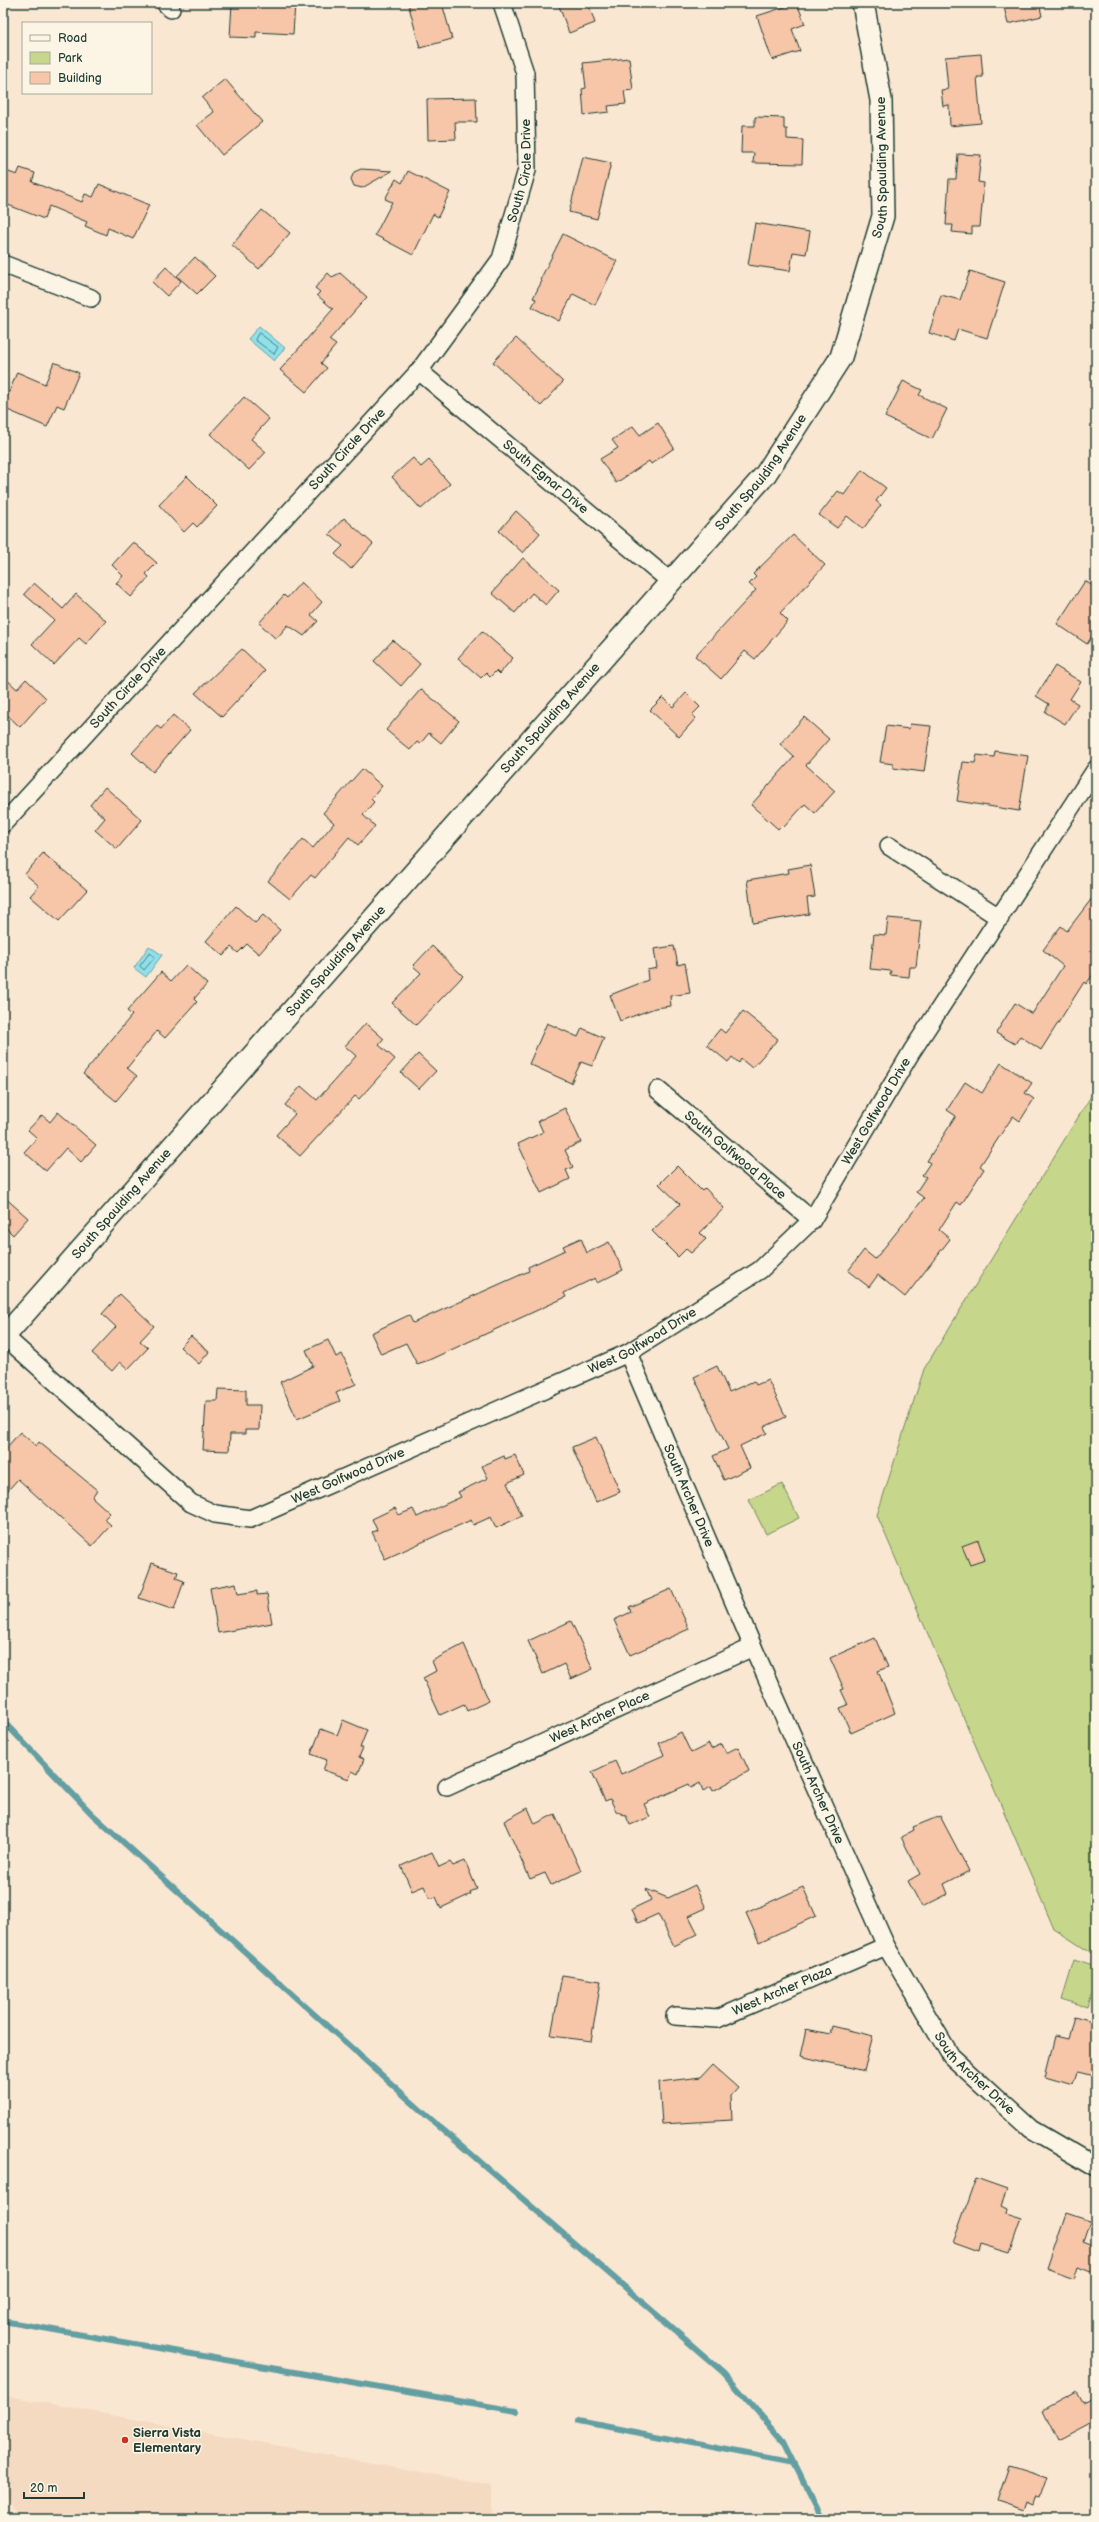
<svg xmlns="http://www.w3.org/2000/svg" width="1099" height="2522" font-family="'Balsamiq Sans',sans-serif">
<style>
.built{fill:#f5dac2}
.green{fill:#c6d68a;stroke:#728a5f}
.water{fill:#90e0eb;stroke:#639fa2}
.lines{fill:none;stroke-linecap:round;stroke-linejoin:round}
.shore{stroke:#4c7e7d;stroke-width:1}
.stream{stroke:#639fa2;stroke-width:6}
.building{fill:#f7c5a7;stroke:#1f3d34}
.minor-casing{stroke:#1f3d34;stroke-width:20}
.tertiary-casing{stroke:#1f3d34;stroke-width:24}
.minor{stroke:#fcf5e5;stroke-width:17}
.tertiary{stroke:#fcf5e5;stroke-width:21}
.poi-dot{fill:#c8321e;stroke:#fcf5e5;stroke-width:1.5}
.labels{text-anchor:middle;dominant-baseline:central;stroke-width:3;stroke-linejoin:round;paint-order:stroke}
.street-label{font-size:13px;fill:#1f3d34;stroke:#fcf5e5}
.poi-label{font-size:13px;font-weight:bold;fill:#1f3d34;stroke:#fcf5e5;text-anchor:start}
</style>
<rect width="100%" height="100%" fill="#fae7d2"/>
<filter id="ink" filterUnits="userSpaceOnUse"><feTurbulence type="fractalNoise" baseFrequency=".025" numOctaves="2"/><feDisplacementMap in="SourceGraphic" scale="8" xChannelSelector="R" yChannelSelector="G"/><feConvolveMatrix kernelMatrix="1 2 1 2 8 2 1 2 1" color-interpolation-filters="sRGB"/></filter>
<g filter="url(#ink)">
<polygon class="built" points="3,2395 492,2485 492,2519 19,2519 3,2491"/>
<g class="green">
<polygon points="1096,1088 1096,1956 1054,1929 877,1515 924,1369"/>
<polygon points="782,1484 799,1518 766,1534 749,1500"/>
<polygon points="1074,1960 1096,1967 1096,1976 1087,2007 1062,1999"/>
</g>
<g class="water">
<polygon points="259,326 285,348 274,361 248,339"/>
<polygon points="149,946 162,955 146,977 134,968"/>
</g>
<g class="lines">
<g class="shore">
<polygon points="259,333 278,347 274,354 255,340"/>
<polygon points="150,953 155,957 144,970 140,966"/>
</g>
<g class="stream">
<polyline points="3,1721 92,1814 426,2115 724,2373 783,2441 822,2519"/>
<polyline points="3,2321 516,2411"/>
<polyline points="578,2421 795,2463"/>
</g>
</g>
<g class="building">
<polygon points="232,3 295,3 293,34 256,32 256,38 230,37"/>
<polygon points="408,3 442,3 452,39 420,48"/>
<polygon points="558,3 588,3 595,23 569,33"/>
<polygon points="797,3 805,24 792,29 800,51 772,60 757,16"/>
<polygon points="1003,3 1039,3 1042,16 1008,24"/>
<polygon points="981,54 983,77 977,77 981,123 950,126 949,105 943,106 941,90 948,89 945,57"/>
<polygon points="629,58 633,90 624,91 626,104 608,106 609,112 584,115 582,89 586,88 583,63"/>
<polygon points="225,79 262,122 222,155 197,125 214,112 202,98"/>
<polygon points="476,98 477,122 455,122 456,139 428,140 427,99"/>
<polygon points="755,117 784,118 784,129 787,129 787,139 803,140 802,164 753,163 754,153 741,153 742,126 755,126"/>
<polygon points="958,154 981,155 978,182 984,183 980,227 972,227 972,234 952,232 953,225 946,225 949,179 956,179"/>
<polygon points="583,157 611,163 597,219 569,212"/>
<polygon points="20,168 35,173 32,182 82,202 85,194 93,197 99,184 149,205 133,239 108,228 106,235 85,226 87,222 49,206 44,219 3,203 3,170 17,175"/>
<polygon points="361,169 392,171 362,188 354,186 351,179 354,172"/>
<polygon points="408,171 450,192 438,217 433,214 413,255 375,235 392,202 385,199 396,179 402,183"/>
<polygon points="262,210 290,233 259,269 232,245"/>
<polygon points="755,223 810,232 806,254 793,252 790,271 748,265"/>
<polygon points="563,234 617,261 595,305 573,294 559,321 532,307 536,299 533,298 542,281 540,280"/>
<polygon points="195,257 215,276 197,294 177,276"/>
<polygon points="166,267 181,281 167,296 152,282"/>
<polygon points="970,271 1005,282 987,338 958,329 954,341 929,333 941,295 960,300"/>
<polygon points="328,273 332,277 340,273 367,297 329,340 336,345 321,363 327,368 306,392 280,370 333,309 317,295 320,292 315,288"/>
<polygon points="516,338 563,382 541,406 493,362"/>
<polygon points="54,362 79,373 64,408 57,405 47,427 3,408 17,372 45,384"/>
<polygon points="903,381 922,390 919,395 947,409 932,439 885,417"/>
<polygon points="244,397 269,419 251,439 266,452 249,470 210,434"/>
<polygon points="658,423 674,448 651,464 649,461 616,483 600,459 618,448 612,440 633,426 640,435"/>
<polygon points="413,458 421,467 429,460 450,484 421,509 392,477"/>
<polygon points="862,470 886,488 876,501 881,505 863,529 847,516 837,528 819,515 838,491 844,495"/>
<polygon points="187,476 217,506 197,527 193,523 184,532 159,505"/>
<polygon points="516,511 540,533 523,553 499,531"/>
<polygon points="344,518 373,544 351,569 335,554 343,546 329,534"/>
<polygon points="793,535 825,565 780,613 788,621 755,659 745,651 721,679 695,656 756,590 749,584 756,577 753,574"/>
<polygon points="133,542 157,563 146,574 149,577 131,597 116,583 123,576 112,565"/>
<polygon points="523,558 559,590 546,605 532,593 515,613 492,593"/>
<polygon points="1085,581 1096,588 1096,630 1087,644 1057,624"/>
<polygon points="301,582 322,602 311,615 318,621 304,636 288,625 276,639 259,623 284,595 287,598"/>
<polygon points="34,583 63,609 76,594 106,621 86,644 79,638 54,665 32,644 54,620 24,594"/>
<polygon points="482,631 513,658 499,674 496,671 490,677 486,673 481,678 458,658"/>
<polygon points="393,640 420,664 401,686 374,661"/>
<polygon points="242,649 265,671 222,717 195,693"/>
<polygon points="1055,666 1081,682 1070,699 1078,704 1065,724 1045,712 1049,704 1036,696"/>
<polygon points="3,676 17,689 26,679 46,698 20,727 3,711"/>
<polygon points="421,689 459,721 441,743 429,733 420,744 417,742 410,750 386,730"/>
<polygon points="686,693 700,707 692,715 696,718 679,737 650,710 663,697 673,707"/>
<polygon points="173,715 190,730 153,772 132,753 157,726 161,729"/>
<polygon points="804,717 829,739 806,765 835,791 815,813 805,804 784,827 782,825 778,829 751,805 794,757 780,744"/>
<polygon points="910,724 931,726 924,772 893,768 893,764 880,762 886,726 909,729"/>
<polygon points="995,751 1028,756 1019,811 957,801 963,762 975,763 977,755 994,757"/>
<polygon points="362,769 382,786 371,799 374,802 363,815 375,826 358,845 349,837 315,878 311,875 290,899 268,881 303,839 313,848 334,823 323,813"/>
<polygon points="105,787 142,820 117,849 95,830 105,818 90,805"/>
<polygon points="43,853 87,890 59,921 30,896 39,886 25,874"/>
<polygon points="810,865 815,897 807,898 809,914 753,923 747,880 789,873 788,869"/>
<polygon points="1096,893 1096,971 1086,984 1084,982 1041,1050 1020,1036 1015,1044 996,1033 1015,1003 1032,1014 1063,966 1043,950 1061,926 1067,931"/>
<polygon points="236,906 255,923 263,915 280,930 259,954 247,944 238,953 231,947 223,956 206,941"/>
<polygon points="888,918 921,921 916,967 910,967 909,977 890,975 891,971 870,969 874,934 886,935"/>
<polygon points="432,946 463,976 416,1025 392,1003 421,973 413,966"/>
<polygon points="674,946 678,965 685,963 690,993 670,996 671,1006 655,1008 620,1021 610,995 648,980 647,970 657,968 654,949"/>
<polygon points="186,965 207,984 194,999 197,1002 165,1038 157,1031 127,1068 137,1076 116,1101 83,1074 132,1015 127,1011 161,972 171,981"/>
<polygon points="743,1011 778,1039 752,1068 741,1059 739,1063 732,1057 728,1062 707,1045 720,1029 725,1033"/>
<polygon points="366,1023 384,1039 379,1045 395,1059 359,1099 355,1096 300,1156 276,1135 295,1114 285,1105 301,1086 317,1100 356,1056 345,1046"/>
<polygon points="547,1023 578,1037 582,1028 604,1038 592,1066 581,1062 571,1083 529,1064"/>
<polygon points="418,1054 436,1071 419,1089 401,1073"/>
<polygon points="1001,1063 1032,1083 1025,1093 1034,1099 1020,1121 1013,1116 980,1166 984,1169 961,1205 957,1202 939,1230 950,1239 905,1297 878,1275 869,1287 848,1271 864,1250 875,1259 924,1198 916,1192 926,1177 922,1175 930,1163 927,1161 956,1116 947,1110 965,1082 982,1093"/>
<polygon points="565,1108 581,1142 565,1150 573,1167 566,1170 570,1179 541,1193 518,1144 543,1132 538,1121"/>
<polygon points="58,1112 96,1145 81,1162 66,1148 46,1171 24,1152 37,1138 28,1130 42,1115 50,1122"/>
<polygon points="677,1166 702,1191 705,1188 724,1208 700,1233 706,1239 691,1253 686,1249 678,1257 652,1231 680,1204 659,1184"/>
<polygon points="3,1196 28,1218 13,1235 3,1225"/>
<polygon points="581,1238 587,1253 609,1242 623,1270 597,1283 595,1278 564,1293 566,1297 429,1360 417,1364 406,1343 381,1354 371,1333 409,1315 413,1323 529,1271 528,1267 565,1250 563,1246"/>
<polygon points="120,1294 154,1326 140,1341 148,1348 128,1369 120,1362 112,1371 92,1353 116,1327 102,1314"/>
<polygon points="191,1336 209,1352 199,1364 180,1347"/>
<polygon points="328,1340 336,1357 342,1354 356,1384 336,1393 340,1401 297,1419 280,1382 313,1366 306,1350"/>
<polygon points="717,1366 729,1392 754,1381 756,1385 768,1380 786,1417 764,1427 767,1433 740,1446 750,1468 724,1480 713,1456 728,1449 694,1377"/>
<polygon points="218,1389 246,1390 246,1405 260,1405 259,1430 245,1430 245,1434 230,1434 229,1451 203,1450 206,1401 217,1401"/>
<polygon points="20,1432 36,1446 39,1442 97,1490 92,1497 110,1513 104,1519 111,1525 92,1546 18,1479 3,1496 3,1452"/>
<polygon points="596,1437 620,1492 596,1502 572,1447"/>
<polygon points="515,1455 524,1475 507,1483 522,1516 496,1528 491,1517 473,1525 471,1520 385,1559 372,1532 377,1530 372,1519 395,1508 399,1515 413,1509 417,1517 461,1497 458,1492 488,1478 482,1466 504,1456 505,1459"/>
<polygon points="978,1540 985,1560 970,1565 962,1546"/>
<polygon points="152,1563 178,1572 176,1578 184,1581 174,1610 139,1598"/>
<polygon points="236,1583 238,1594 257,1591 257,1595 267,1594 272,1623 218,1633 210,1588"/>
<polygon points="671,1589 689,1629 630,1655 614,1620 631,1612 629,1607"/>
<polygon points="571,1621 593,1669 571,1679 564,1664 543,1674 528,1641"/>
<polygon points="875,1638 888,1667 878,1671 895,1713 851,1733 840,1708 848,1705 841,1690 844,1689 830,1658"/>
<polygon points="464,1644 489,1701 467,1711 464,1704 440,1715 423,1678 436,1671 432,1661"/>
<polygon points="343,1720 367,1730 360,1748 363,1748 359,1757 364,1759 358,1774 352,1771 349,1779 323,1770 327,1760 311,1754 321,1729 337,1735"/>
<polygon points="681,1732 691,1753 709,1744 711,1749 722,1744 726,1753 738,1747 749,1771 713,1791 711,1787 703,1791 700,1783 691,1788 689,1784 644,1804 650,1817 630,1825 626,1816 616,1811 610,1799 605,1801 592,1772 615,1761 621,1774 664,1755 659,1743"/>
<polygon points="528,1808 535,1824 555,1814 581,1871 551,1885 545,1873 530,1879 504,1821"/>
<polygon points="940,1816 969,1871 944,1884 948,1894 922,1907 908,1881 920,1874 901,1837 914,1830 913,1827"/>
<polygon points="432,1852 439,1867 450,1862 453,1866 465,1861 477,1889 470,1892 471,1894 441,1908 436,1897 430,1899 424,1886 412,1891 401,1866"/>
<polygon points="695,1885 706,1908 689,1916 698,1934 674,1946 658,1914 638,1923 632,1909 651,1900 646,1889 668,1898"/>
<polygon points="803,1887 816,1916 759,1942 746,1913"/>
<polygon points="562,1975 601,1981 591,2041 551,2036"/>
<polygon points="1074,2016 1096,2022 1096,2077 1077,2072 1073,2084 1045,2076 1055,2036 1068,2039"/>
<polygon points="832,2026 873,2036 864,2071 800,2056 806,2029 830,2034"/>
<polygon points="712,2065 738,2088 731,2096 732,2120 662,2124 659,2082 701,2077"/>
<polygon points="976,2178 1007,2189 1001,2205 1007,2208 1006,2213 1022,2218 1010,2253 980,2244 978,2252 953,2243"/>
<polygon points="1066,2213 1090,2221 1083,2242 1096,2247 1096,2273 1078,2266 1074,2279 1047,2269"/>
<polygon points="1077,2392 1083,2403 1092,2399 1096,2407 1096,2420 1058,2440 1043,2410"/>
<polygon points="1009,2466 1047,2478 1040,2498 1036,2497 1034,2504 1027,2501 1024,2510 997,2501"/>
</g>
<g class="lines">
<defs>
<g id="minor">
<polyline points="165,3 171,9"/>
<polyline points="3,264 91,298"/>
<path id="s1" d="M 419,371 L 671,582"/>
<path id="s2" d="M 3,824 L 419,371 L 501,259 L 527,170 L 525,73 L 502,3"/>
<polyline points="889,846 1000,918"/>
<path id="s3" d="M 658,1090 L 812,1220"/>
<path id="s4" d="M 3,1335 L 191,1503 L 215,1514 L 250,1519 L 628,1353 L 760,1270 L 812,1220 L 912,1051 L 1096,769"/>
<path id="s5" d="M 628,1353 L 753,1647 L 886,1946 L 951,2056 L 1031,2129 L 1096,2167"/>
<path id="s6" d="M 447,1787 L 753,1647"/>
<path id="s7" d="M 675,2016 L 717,2019 L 886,1946"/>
</g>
<g id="tertiary">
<path id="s8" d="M 3,1338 L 765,475 L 841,357 L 883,216 L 881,100 L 863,3"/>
</g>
</defs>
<use href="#minor" class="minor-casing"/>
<use href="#tertiary" class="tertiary-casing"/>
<use href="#minor" class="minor"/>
<use href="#tertiary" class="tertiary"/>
</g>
</g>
<circle class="poi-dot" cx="125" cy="2440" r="4"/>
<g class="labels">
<g class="street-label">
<text stroke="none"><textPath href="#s8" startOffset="1487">South Spaulding Avenue</textPath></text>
<text stroke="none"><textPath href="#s2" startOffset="845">South Circle Drive</textPath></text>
<text stroke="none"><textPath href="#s2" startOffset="509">South Circle Drive</textPath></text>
<text stroke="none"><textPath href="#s8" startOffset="1151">South Spaulding Avenue</textPath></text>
<text stroke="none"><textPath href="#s1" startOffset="165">South Egnar Drive</textPath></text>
<text stroke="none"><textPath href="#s2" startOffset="185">South Circle Drive</textPath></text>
<text stroke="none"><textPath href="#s8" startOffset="827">South Spaulding Avenue</textPath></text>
<text stroke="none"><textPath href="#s8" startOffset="503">South Spaulding Avenue</textPath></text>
<text stroke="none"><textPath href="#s4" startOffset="1081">West Golfwood Drive</textPath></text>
<text stroke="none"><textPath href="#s3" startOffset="101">South Golfwood Place</textPath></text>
<text stroke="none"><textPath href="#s8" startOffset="179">South Spaulding Avenue</textPath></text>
<text stroke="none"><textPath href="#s4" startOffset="745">West Golfwood Drive</textPath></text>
<text stroke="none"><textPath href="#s4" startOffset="421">West Golfwood Drive</textPath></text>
<text stroke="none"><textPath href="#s5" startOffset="155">South Archer Drive</textPath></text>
<text stroke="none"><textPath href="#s6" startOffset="168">West Archer Place</textPath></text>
<text stroke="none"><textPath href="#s5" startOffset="479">South Archer Drive</textPath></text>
<text stroke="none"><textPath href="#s7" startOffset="113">West Archer Plaza</textPath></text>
<text stroke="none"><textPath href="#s5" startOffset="803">South Archer Drive</textPath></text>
</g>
<g class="poi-label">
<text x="133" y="2433">Sierra Vista<tspan x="133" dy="15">Elementary</tspan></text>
</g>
</g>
<rect width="1099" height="2522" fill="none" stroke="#fcf5e5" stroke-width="16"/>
<rect x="8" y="8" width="1083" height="2506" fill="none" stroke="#1f3d34" stroke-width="1.5" filter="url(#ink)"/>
<rect x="22" y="22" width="130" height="72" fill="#fcf5e5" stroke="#a4ab9e"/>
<rect x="30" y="35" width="20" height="6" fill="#fcf5e5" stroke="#a4ab9e"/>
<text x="58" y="42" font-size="12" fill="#1f3d34">Road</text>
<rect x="30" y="52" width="20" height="12" fill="#c6d68a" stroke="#a4ab9e"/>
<text x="58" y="62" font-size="12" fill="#1f3d34">Park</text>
<rect x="30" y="72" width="20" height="12" fill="#f7c5a7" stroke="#a4ab9e"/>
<text x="58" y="82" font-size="12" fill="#1f3d34">Building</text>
<path d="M24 2492v6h60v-6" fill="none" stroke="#1f3d34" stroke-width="2"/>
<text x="30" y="2492" font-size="12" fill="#1f3d34" stroke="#fcf5e5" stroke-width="3" paint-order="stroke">20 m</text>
</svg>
